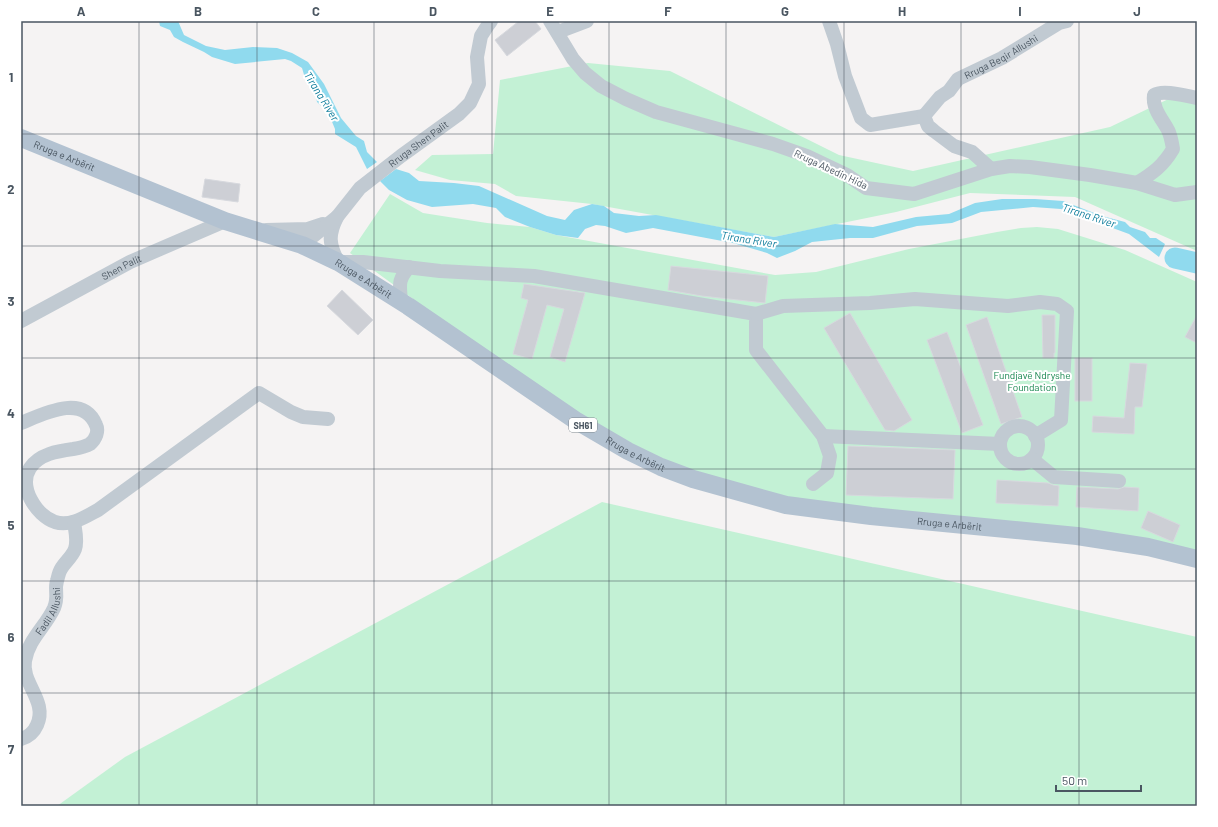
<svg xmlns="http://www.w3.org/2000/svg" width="1218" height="827" font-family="Barlow,sans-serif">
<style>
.green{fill:#c3f1d5}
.water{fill:#90daee}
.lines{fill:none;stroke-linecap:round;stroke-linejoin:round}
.river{stroke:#90daee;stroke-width:21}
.building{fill:#cdcfd5;stroke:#d7d9de}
.minor{stroke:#c1cad2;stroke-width:14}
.major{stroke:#b3c2d1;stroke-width:18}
.grid{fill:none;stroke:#4a5661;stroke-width:1;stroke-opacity:0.55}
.labels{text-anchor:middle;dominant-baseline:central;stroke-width:4;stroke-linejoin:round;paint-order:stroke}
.shield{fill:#fff;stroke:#808990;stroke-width:1}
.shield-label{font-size:9px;font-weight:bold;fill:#4a5661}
.street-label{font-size:10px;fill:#4a5661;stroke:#fff}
.park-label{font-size:10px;fill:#17864f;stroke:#fff}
.water-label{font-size:11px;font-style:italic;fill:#0c7c9b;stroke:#fff}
.neatline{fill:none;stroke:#4a5661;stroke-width:1.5}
.grid-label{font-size:13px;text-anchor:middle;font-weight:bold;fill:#4a5661}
</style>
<rect width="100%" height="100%" fill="#f5f3f3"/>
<g class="green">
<polygon points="588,63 670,71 839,155 913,171 1110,127 1181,93 1197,92 1197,251 1075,197 970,193 896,212 774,237 592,204 516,196 495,184 450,180 415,170 432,155 493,154 500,80"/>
<polygon points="390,194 423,213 487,223 530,227 556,235 775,275 816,272 909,249 997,232 1021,228 1037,227 1058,229 1125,250 1197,282 1197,562 786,502 682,471 588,422 516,374 350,253"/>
<polygon points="602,502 1197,637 1197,806 57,806 125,757"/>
</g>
<g class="water">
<polygon points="159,21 178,21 184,35 206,46 225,50 253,47 277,48 292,53 308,62 324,84 341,118 356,136 364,141 367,152 377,162 367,169 356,147 335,134 335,129 328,112 317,102 315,91 305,78 302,68 291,61 285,59 235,64 212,57 204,52 183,42 174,37 170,30 160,26"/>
<polygon points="396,169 409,173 419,181 454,183 479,186 547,216 565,220 574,210 592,204 604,206 614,213 639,216 656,215 774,237 835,224 873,227 916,217 949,214 975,203 1002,199 1035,199 1063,201 1102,216 1125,222 1130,227 1145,232 1150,238 1156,238 1165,244 1159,257 1129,234 1061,209 1033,207 981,212 952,223 917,226 873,238 850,238 812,242 795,251 777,258 767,253 733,243 653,228 626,233 605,226 596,225 585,229 578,238 556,235 530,227 505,217 496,208 473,204 432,207 407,200 389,190 380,181"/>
</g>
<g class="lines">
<polyline class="river" points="1175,258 1197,263"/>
</g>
<g class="building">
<polygon points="519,21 535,21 541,29 507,56 495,40"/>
<polygon points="205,179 240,184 238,202 202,197"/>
<polygon points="671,266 768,276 765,303 702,296 668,290"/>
<polygon points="524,284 585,293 565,362 550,357 564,309 547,305 532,359 513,354 528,300 521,298"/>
<polygon points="342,290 373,320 358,335 327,306"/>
<polygon points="850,313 912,420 894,431 885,430 824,328"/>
<polygon points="1042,315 1055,315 1055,353 1054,353 1054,358 1043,358"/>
<polygon points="1197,315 1197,343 1185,337"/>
<polygon points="987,317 1022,417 1001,424 966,325"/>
<polygon points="947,332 983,425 962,433 927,340"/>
<rect x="1075" y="358" width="17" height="43"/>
<polygon points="1130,363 1147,364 1142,407 1135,407 1134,434 1092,432 1093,416 1124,418"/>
<polygon points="848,446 955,450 953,499 846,495"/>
<polygon points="997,480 1048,483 1053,485 1059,486 1058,506 996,503"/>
<polygon points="1077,487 1118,489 1124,487 1139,488 1138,511 1076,507"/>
<polygon points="1148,511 1180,525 1173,542 1141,528"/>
</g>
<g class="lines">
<g class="minor">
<polyline points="550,21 573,59 585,73 601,86 626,99 656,112 773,144 807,156 847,175 866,188 914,194 991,169 1010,166 1030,167 1090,175 1137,183 1175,195 1197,192"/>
<polyline points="829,21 837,44 845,76 861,118 870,125 924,116"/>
<polyline points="558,32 587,21"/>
<path id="s1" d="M 991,169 L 972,152 L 954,146 L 934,131 L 928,126 L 924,116 L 940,97 L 949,91 L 958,79 L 1002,58 L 1059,23 L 1067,21"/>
<path d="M 1137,183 C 1153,173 1163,166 1173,149 C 1172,143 1171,136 1168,130 C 1162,119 1152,108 1154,95 C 1163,89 1186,96 1197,98"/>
<path d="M 337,217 C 328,235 329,244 338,262 L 363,262 L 440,271 L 534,276 L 756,314 L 756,350 L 823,436 L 830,456 L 827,473 L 813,484"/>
<polyline points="266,230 308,229 323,224"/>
<path id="s2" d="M 302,245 L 337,217 L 360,188 L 401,156 L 459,114 L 470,103 L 479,84 L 477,57 L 481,36 L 488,25 L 491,21"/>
<path d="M 401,302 C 400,285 397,281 409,267"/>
<polyline points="756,314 783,306 870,303 915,299 1008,306 1040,302 1057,304 1067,311 1061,420 1035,436"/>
<path id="s3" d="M 21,321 L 130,262 L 225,221"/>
<path d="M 21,423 C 43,414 83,393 96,425 C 99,431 96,439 90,444 C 85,447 79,448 73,449 C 58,451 39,454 30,468 C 18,487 36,515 55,522 C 70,527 85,517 98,510 L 259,393 L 291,412 L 303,417 L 328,419"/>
<circle cx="1019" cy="445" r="19"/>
<polyline points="823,436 1000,444"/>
<polyline points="1032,459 1054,477 1119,481"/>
<path id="s4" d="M 21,739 C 28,737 34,732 37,725 C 48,701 21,683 25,661 C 28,640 46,626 54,608 C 59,596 54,590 57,581 C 58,577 59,572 61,569 C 65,562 72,557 75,549 C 78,540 75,530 74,522"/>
</g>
<path class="major" id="s5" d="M 21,138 L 225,221 L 302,245 L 338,262 L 408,306 L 575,420 L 628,451 L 661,467 L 693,479 L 786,505 L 871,516 L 1077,536 L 1148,547 L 1197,559"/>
</g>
<path class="grid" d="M 139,21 L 139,806M 257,21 L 257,806M 374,21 L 374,806M 492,21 L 492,806M 609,21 L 609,806M 726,21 L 726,806M 844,21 L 844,806M 961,21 L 961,806M 1079,21 L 1079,806M 21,134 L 1197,134M 21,246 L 1197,246M 21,358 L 1197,358M 21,469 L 1197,469M 21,581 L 1197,581M 21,693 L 1197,693"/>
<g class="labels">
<rect class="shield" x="569" y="418" width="28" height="14" rx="3"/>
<g class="shield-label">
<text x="583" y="425">SH61</text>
</g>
<g class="street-label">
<text stroke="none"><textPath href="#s1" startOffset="187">Rruga Beqir Allushi</textPath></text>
<text stroke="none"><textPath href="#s2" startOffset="155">Rruga Shen Palit</textPath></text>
<text stroke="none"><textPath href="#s5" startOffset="47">Rruga e Arbërit</textPath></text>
<text transform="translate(831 169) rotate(25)">Rruga Abedin Hida</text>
<text stroke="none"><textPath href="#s3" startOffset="114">Shen Palit</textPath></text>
<text stroke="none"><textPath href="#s5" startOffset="371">Rruga e Arbërit</textPath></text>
<text stroke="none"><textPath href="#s5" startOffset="695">Rruga e Arbërit</textPath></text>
<text stroke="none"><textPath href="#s5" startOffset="1019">Rruga e Arbërit</textPath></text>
<text stroke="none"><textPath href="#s4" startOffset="145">Fadil Allushi</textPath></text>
</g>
<g class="park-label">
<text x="1032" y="375">Fundjavë Ndryshe<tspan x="1032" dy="12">Foundation</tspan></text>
</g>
<g class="water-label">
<text transform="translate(322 96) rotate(58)">Tirana River</text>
<text transform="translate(1089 215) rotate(18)">Tirana River</text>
<text transform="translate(749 239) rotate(9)">Tirana River</text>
</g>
</g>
<rect width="1218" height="827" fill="none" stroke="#ffffff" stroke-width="44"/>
<path d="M1056 785v6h85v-6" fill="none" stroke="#4a5661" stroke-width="2"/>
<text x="1062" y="785" font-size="12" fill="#4a5661" stroke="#ffffff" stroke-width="3" paint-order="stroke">50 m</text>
<rect x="22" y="22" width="1174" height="783" class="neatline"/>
<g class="grid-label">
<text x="81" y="16">A</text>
<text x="198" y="16">B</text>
<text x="316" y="16">C</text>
<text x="433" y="16">D</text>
<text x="550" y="16">E</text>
<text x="668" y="16">F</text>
<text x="785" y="16">G</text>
<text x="902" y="16">H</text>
<text x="1020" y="16">I</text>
<text x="1137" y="16">J</text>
<text x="11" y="82">1</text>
<text x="11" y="194">2</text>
<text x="11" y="306">3</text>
<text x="11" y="418">4</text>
<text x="11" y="530">5</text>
<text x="11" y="642">6</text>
<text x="11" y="754">7</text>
</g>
</svg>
